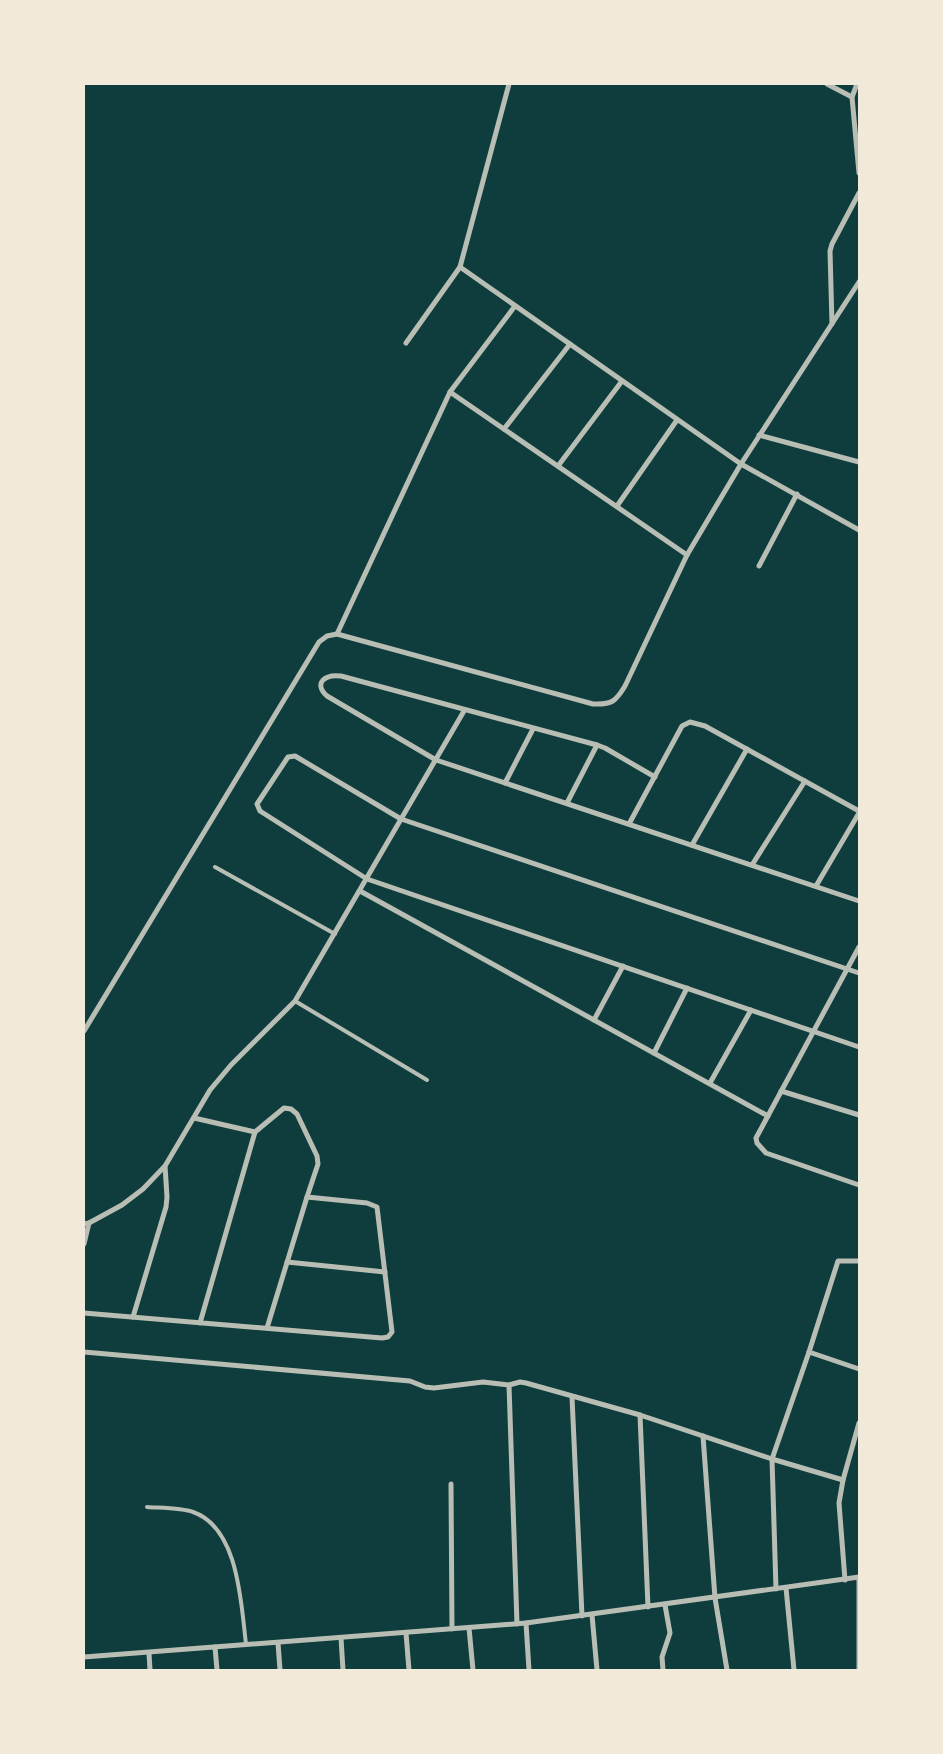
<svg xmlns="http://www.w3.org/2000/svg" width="943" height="1754" font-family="Rubik,sans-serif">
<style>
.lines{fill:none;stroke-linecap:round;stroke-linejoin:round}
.service{stroke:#b8beb3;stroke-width:4}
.minor{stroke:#b8beb3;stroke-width:5}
</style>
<rect width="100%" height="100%" fill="#0f3d3e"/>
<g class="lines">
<g class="service">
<polyline points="215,867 335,934"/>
<polyline points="295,1001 427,1080"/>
<path d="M 147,1507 C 160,1508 182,1508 193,1512 C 239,1528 241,1604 246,1644"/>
</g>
<g class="minor">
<polyline points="827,84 852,97 859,173"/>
<polyline points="852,97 857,84"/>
<polyline points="460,267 741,464 859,530"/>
<polyline points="832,324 830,251 832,244 859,193"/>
<polyline points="406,343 460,267 509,84"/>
<polyline points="450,392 687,555"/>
<polyline points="504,429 570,344"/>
<polyline points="759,435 859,462"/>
<polyline points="558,466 622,381"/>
<polyline points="617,506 677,420"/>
<polyline points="759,566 797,494"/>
<polyline points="337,634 450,392 515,306"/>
<path d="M 655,777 L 605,748 L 597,745 L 341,676 C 325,674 313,683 327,696 L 436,760 L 859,901"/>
<polyline points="505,783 533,729"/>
<polyline points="567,803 597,745"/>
<polyline points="629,824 682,726 690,722 705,726 859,811"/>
<polyline points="692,845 747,749"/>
<polyline points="752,865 805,781"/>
<polyline points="816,886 859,813"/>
<polyline points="360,891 768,1116"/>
<polyline points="859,947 756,1138 757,1143 766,1153 859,1185"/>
<polyline points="859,973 401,819 295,756 288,757 257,804 260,811 367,879 859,1047"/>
<polyline points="594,1020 623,966"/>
<path d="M 84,1031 L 319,642 L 327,636 L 337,634 L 593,704 C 612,705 616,701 625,686 L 687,555 L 741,464 L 859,282"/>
<polyline points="654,1053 687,988"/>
<polyline points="710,1083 751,1010"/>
<polyline points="781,1091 859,1115"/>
<polyline points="194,1118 255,1132"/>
<polyline points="84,1224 89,1223 122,1205 143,1189 165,1166 210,1090 231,1065 295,1001 464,711"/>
<polyline points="84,1244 89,1223"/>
<polyline points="287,1262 385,1272"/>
<polyline points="84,1313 382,1338 388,1337 392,1332 377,1207 367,1203 307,1197 318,1164 317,1156 297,1114 291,1109 284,1108 255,1132 200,1323"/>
<polyline points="133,1317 166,1207 167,1197 165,1166"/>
<polyline points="267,1328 307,1197"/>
<polyline points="84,1352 410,1381 425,1387 434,1388 483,1382 509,1385 520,1382 526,1383 640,1415 772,1459 843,1480"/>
<polyline points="809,1352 838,1261 859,1261"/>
<polyline points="509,1385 517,1624"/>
<polyline points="572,1397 582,1616"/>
<polyline points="640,1415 648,1607"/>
<polyline points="703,1436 715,1598 727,1670"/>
<polyline points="451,1484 452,1629"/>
<polyline points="845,1580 839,1503 843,1480 859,1423"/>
<polyline points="786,1588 794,1670"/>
<polyline points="776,1589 772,1459 809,1352 859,1369"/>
<polyline points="592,1615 597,1670"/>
<polyline points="526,1623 529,1670"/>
<polyline points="469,1628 473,1670"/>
<polyline points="406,1633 409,1670"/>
<polyline points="341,1638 343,1670"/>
<polyline points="278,1643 280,1670"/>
<polyline points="215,1647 217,1670"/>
<polyline points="149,1653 150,1670"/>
<polyline points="84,1657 526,1623 859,1577"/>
<polyline points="663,1670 662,1657 670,1633 665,1605"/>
<polyline points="859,1670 859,1578"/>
</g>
</g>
<rect width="943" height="1754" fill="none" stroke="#f1e9da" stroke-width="170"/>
</svg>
